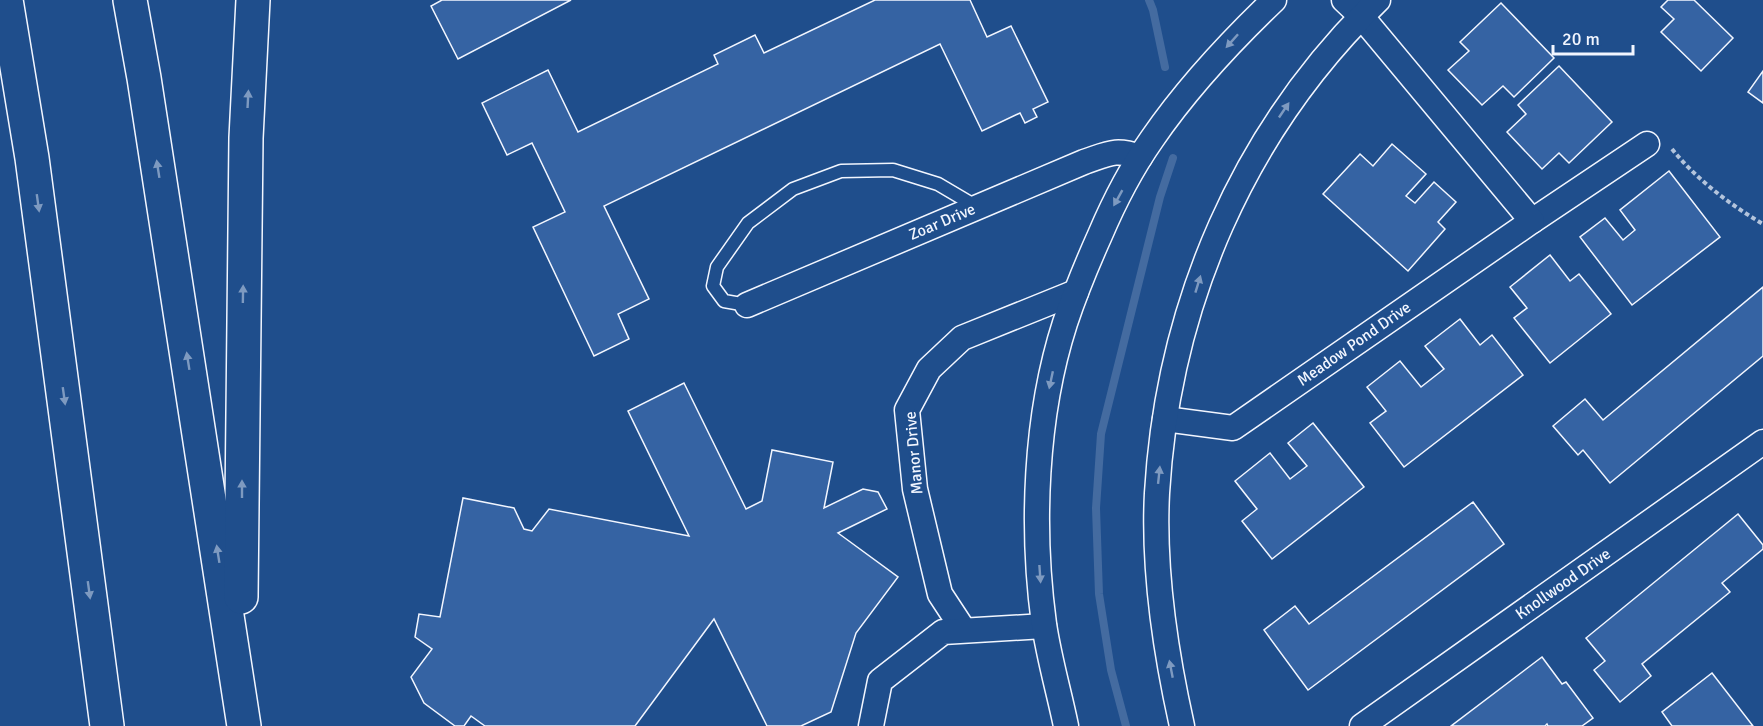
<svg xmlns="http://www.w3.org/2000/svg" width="1763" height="726" font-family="Signika,sans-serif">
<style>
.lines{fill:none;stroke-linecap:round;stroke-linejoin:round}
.stream{stroke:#446ba0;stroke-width:8}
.building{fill:#3563a3;stroke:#f2f6ff;stroke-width:1.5}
.service-casing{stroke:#f2f6ff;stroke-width:15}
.minor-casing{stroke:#f2f6ff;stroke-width:27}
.motorway-casing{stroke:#f2f6ff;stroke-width:36}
.path{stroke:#b3c4dc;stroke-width:4;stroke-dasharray:4.5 3;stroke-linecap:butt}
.service{stroke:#1f4e8c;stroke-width:12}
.minor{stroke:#1f4e8c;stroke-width:24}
.motorway{stroke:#1f4e8c;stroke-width:33}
.oneway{fill:#7e9ac0}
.labels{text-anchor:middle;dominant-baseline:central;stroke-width:4.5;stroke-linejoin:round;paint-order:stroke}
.street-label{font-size:16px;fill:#f2f6ff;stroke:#1f4e8c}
</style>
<rect width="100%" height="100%" fill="#1f4e8c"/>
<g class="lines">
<g class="stream">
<polyline points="1149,0 1153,10 1165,67"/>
<polyline points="1126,726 1111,670 1099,594 1096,508 1101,434 1160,197 1173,158"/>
</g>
</g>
<g class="building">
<polygon points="442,0 571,0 458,59 431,6"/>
<polygon points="875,0 970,0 987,37 1011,26 1048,102 1033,109 1037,117 1025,123 1020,113 982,131 940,44 604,206 649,299 618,314 629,339 594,356 533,227 565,212 532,143 507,155 482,103 548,70 578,132 718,64 714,55 755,35 764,53"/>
<polygon points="1668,0 1694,0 1733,38 1701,71 1661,32 1674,19 1661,7"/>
<polygon points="1501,3 1554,58 1514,97 1503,86 1482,105 1448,70 1469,51 1460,42"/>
<polygon points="1559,66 1612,122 1569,163 1559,153 1542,169 1507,132 1526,114 1518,105"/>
<polygon points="1763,71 1763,103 1748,92"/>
<polygon points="1392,144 1426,174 1406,196 1415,203 1434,182 1456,202 1438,222 1445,229 1408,271 1323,194 1360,154 1373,166"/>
<polygon points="1669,171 1720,237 1632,305 1580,237 1605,218 1623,240 1635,230 1620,210"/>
<polygon points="1550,255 1570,281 1579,274 1611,314 1550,363 1514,318 1527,308 1510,287"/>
<polygon points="1763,287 1763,356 1610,483 1583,450 1578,455 1553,426 1585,399 1603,420"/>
<polygon points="1460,319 1480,345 1492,335 1523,375 1404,467 1370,423 1386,411 1367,387 1400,361 1421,387 1444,369 1425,346"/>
<polygon points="684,383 746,509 762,501 772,450 833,462 824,508 863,489 878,492 887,509 838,533 898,577 856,633 831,712 801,726 767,726 714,619 635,726 485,726 471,716 464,726 455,726 424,703 411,677 432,649 415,637 419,614 440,617 463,498 514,508 524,529 532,531 549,509 689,536 628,411"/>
<polygon points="1313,423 1364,487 1272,559 1242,521 1257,509 1235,481 1270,453 1290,479 1307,466 1288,443"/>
<polygon points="1473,502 1504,544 1308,690 1264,630 1295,606 1309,624"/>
<polygon points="1738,514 1763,545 1763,549 1722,583 1730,592 1642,664 1651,676 1620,702 1594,670 1605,661 1586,638"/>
<polygon points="1542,657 1562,684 1566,682 1593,718 1582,726 1548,726 1547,724 1545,726 1451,726"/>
<polygon points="1712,673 1753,726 1672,726 1662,712"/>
</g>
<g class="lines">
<defs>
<polyline id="service" points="747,305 724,301 713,286 717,267 748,223 793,189 841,171 893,170 938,184 977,207"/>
<g id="minor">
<polyline points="1532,221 1647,144"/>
<path d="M 747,305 L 1084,162 C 1108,154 1115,148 1140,157"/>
<polyline points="1165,419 1233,428 1532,221 1361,16 1344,0"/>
<polyline points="963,629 940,594 915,489 907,410 929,369 962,338 1076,292"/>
<polyline points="871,726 880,681 943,632 1044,626"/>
<path d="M 1066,726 C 1059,692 1049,658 1044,624 C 1031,528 1035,416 1065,323 C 1075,293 1087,264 1100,235 C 1114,202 1131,169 1152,139 C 1187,88 1229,43 1274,0"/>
<path d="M 1182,726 C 1165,650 1153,570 1157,493 C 1168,305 1243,131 1378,0"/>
<polyline points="1362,726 1763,442"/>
</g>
<g id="motorway">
<polyline points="6,0 32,158 107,726"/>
<polyline points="130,0 144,78 244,726"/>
<polyline points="241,597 246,138 253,0"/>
</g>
</defs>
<use href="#service" class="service-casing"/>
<use href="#minor" class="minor-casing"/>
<use href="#motorway" class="motorway-casing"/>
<path class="path" d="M 1672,149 C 1696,179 1729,204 1763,224"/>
<use href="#service" class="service"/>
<use href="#minor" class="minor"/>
<use href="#motorway" class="motorway"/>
</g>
<defs><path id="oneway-solid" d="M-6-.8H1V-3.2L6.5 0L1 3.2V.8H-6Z" transform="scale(1.5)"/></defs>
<g class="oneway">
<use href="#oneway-solid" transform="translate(1232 41) rotate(132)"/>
<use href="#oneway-solid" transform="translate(248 99) rotate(-87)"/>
<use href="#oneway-solid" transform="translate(1284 110) rotate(-56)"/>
<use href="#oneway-solid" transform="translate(158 169) rotate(-99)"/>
<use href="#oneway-solid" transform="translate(1118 198) rotate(119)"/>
<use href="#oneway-solid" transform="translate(38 203) rotate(82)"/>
<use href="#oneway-solid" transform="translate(1198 284) rotate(-73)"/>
<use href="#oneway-solid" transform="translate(243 294) rotate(-89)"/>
<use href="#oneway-solid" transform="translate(188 361) rotate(-99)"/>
<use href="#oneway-solid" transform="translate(1051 380) rotate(102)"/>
<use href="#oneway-solid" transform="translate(64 396) rotate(82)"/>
<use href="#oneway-solid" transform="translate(1159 475) rotate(-84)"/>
<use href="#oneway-solid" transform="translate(242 489) rotate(-90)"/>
<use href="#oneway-solid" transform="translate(218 554) rotate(-99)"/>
<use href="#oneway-solid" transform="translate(1040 574) rotate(86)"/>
<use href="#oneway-solid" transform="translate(89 590) rotate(82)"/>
<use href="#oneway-solid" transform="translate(1171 669) rotate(-101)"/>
</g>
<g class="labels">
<g class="street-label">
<text transform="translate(942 222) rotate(-23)">Zoar Drive</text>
<text transform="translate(1354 344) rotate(-35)">Meadow Pond Drive</text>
<text transform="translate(914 453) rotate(-95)">Manor Drive</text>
<text transform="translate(1563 584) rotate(-35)">Knollwood Drive</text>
</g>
</g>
<path d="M1553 45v9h80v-9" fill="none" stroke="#f2f6ff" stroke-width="3"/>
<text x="1562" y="45" font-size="18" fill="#f2f6ff" stroke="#1f4e8c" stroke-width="4.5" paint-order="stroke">20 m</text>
</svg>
